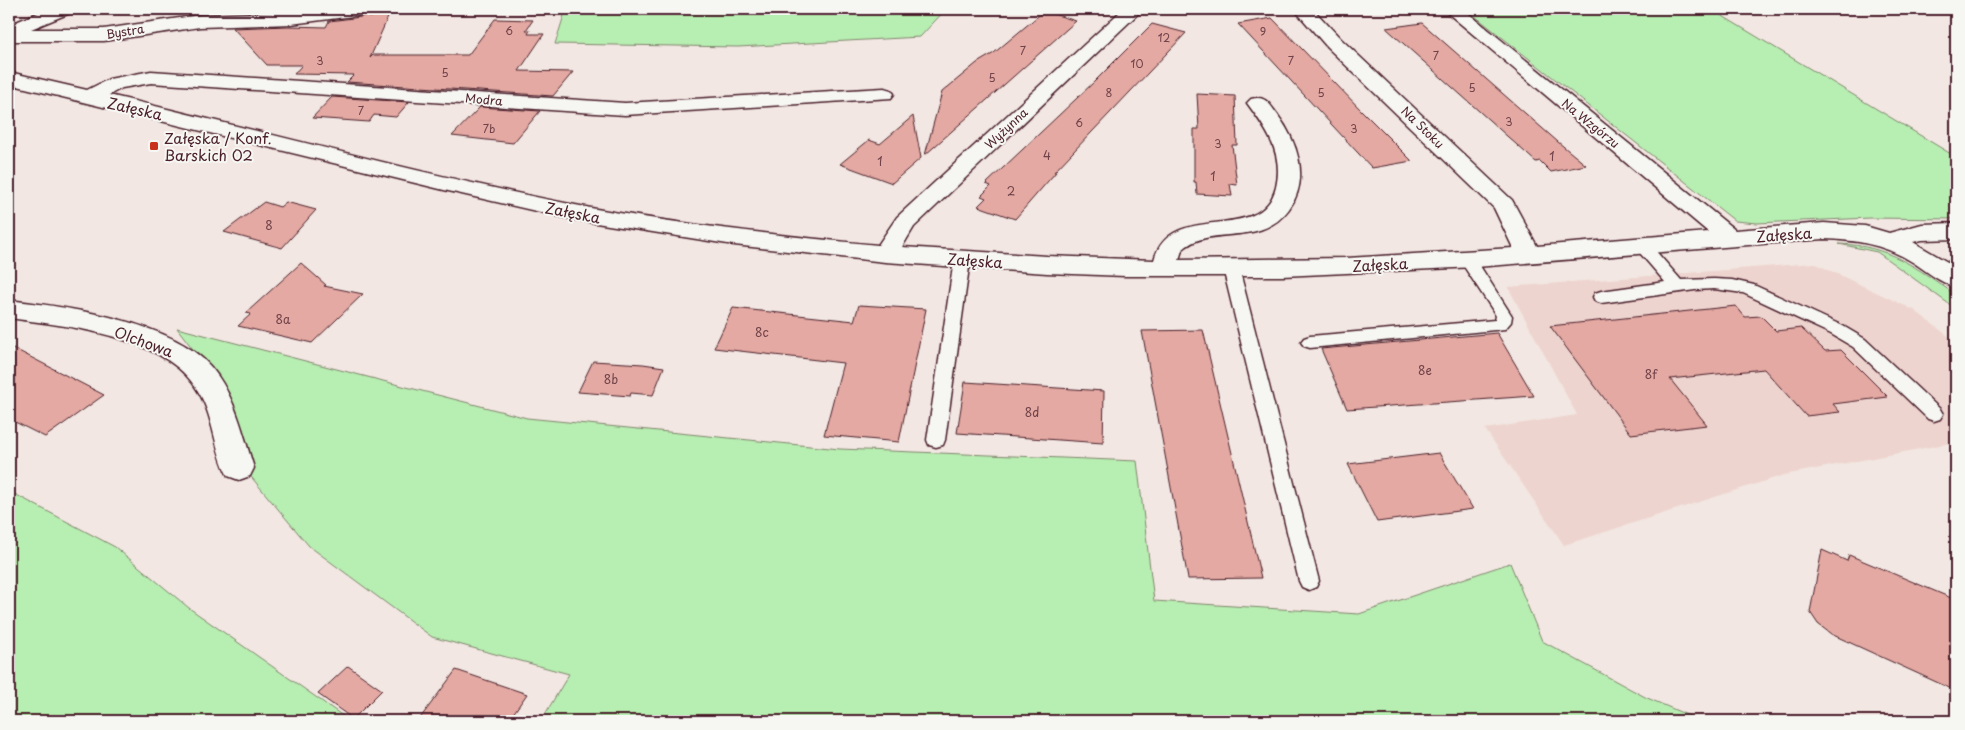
<svg xmlns="http://www.w3.org/2000/svg" width="1965" height="730" font-family="'Playpen Sans',sans-serif">
<style>
.built{fill:#eed4cf}
.green{fill:#b7eeb1;stroke:#80866e}
.building{fill:#e3a9a2;stroke:#4a1f2b}
.lines{fill:none;stroke-linecap:round;stroke-linejoin:round}
.service-casing{stroke:#4a1f2b;stroke-width:3}
.minor-casing{stroke:#4a1f2b;stroke-width:3}
.service{fill:#f6f6f2;fill-rule:evenodd}
.minor{fill:#f6f6f2;fill-rule:evenodd}
.poi-dot{fill:#c8321e;stroke:#f6f6f2;stroke-width:2}
.labels{text-anchor:middle;dominant-baseline:central;stroke-width:4;stroke-linejoin:round;paint-order:stroke}
.far-number-label{font-size:11px;fill:#704249}
.far-street-label{font-size:12px;fill:#4a1f2b;stroke:#f6f6f2}
.number-label{font-size:12px;fill:#704249}
.street-label{font-size:15px;fill:#4a1f2b;stroke:#f6f6f2}
.poi-label{font-size:15px;fill:#4a1f2b;stroke:#f6f6f2;text-anchor:start}
</style>
<rect width="100%" height="100%" fill="#f2e7e2"/>
<filter id="ink" filterUnits="userSpaceOnUse"><feTurbulence type="fractalNoise" baseFrequency=".02" numOctaves="2"/><feDisplacementMap in="SourceGraphic" scale="10" xChannelSelector="R" yChannelSelector="G"/><feConvolveMatrix kernelMatrix="1 2 1 2 8 2 1 2 1" color-interpolation-filters="sRGB"/></filter>
<g filter="url(#ink)">
<polygon class="built" points="1814,263 1914,310 1956,342 1956,442 1784,475 1564,545 1485,429 1577,415 1508,287"/>
<g class="green">
<polygon points="566,9 946,9 920,37 738,47 555,44"/>
<polygon points="1466,9 1711,9 1956,157 1956,219 1870,218 1757,223 1735,221"/>
<path d="M 1839,244 C 1888,245 1917,268 1956,295 L 1956,309 L 1877,252 Z"/>
<polygon points="177,328 527,418 840,449 1137,461 1154,601 1359,614 1510,563 1542,641 1645,697 1701,721 541,721 569,674 432,637 309,546 247,472 214,377"/>
<polygon points="9,491 115,547 189,608 350,721 9,721"/>
</g>
<g class="building">
<polygon points="1044,11 1076,21 925,155 942,92 977,63 994,53"/>
<polygon points="371,12 369,17 389,15 370,58 373,55 468,55 495,19 533,20 526,30 530,30 528,34 544,34 519,71 573,72 553,96 347,82 354,75 294,74 302,65 267,65 233,28 288,26 326,27 329,21 361,17"/>
<polygon points="1272,18 1362,111 1412,161 1372,168 1238,24"/>
<polygon points="1422,23 1558,142 1586,165 1551,172 1540,161 1536,162 1386,28"/>
<polygon points="1152,24 1186,33 1054,172 1056,172 1015,219 978,206 986,198 981,196 991,186 986,184 1094,82"/>
<polygon points="1197,94 1235,96 1237,145 1232,145 1237,185 1230,184 1232,196 1197,194 1196,182 1194,182 1194,129 1199,129"/>
<polygon points="332,97 409,102 396,117 374,115 369,122 312,118"/>
<polygon points="480,107 540,111 513,143 452,136"/>
<polygon points="913,116 921,158 892,183 840,164 869,140 880,144"/>
<polygon points="264,202 280,207 286,202 316,210 282,248 224,232"/>
<polygon points="301,263 326,285 324,286 363,294 312,343 238,326 251,314 246,313"/>
<polygon points="859,305 926,309 899,442 824,435 843,363 714,348 733,308 854,321"/>
<polygon points="1736,306 1745,317 1761,316 1776,331 1801,328 1825,351 1841,350 1888,397 1833,404 1840,412 1806,416 1764,369 1670,379 1707,425 1631,434 1550,326"/>
<polygon points="1203,330 1242,496 1261,578 1188,579 1142,331"/>
<polygon points="1497,333 1534,396 1347,409 1321,349"/>
<polygon points="9,346 104,395 45,437 9,419"/>
<polygon points="593,361 643,364 664,367 653,395 631,393 630,396 578,392"/>
<polygon points="965,382 1104,391 1103,443 957,433"/>
<polygon points="1439,453 1473,509 1377,522 1348,464"/>
<polygon points="1822,550 1847,561 1849,555 1956,600 1956,691 1831,634 1818,624 1810,612"/>
<polygon points="348,666 382,690 353,719 318,694"/>
<polygon points="456,670 527,694 508,721 418,721"/>
</g>
<g class="lines">
<defs>
<g id="service">
<polygon points="1641,240 1647,241 1681,280 1714,279 1732,280 1754,285 1843,326 1865,339 1940,409 1943,414 1940,419 1934,421 1928,419 1853,347 1831,334 1743,293 1714,289 1695,290 1601,303 1595,301 1593,297 1595,293 1601,291 1665,282 1633,245 1635,241"/>
<polygon points="1467,254 1473,255 1512,316 1511,322 1505,329 1310,348 1304,346 1301,342 1304,338 1310,336 1495,320 1496,316 1492,309 1459,259 1461,255"/>
<polygon points="962,255 968,256 970,260 945,440 943,445 936,447 929,445 927,440 954,260 956,256"/>
<polygon points="1231,263 1237,264 1239,268 1319,581 1316,587 1309,590 1302,587 1299,581 1223,268 1225,264"/>
</g>
<g id="minor">
<polygon points="47,9 72,9 70,13 31,29 104,29 200,15 291,12 319,9 370,9 368,13 361,15 291,24 200,27 104,41 9,41 9,25"/>
<path d="M 1123,9 L 1143,9 L 914,227 L 902,247 L 1047,256 L 1154,260 C 1171,198 1261,247 1276,187 C 1284,153 1266,129 1247,103 L 1251,99 C 1265,95 1269,103 1277,114 C 1297,141 1311,178 1289,209 C 1260,249 1210,223 1182,250 L 1179,260 L 1347,258 L 1513,248 L 1494,208 L 1327,47 L 1294,9 L 1313,9 L 1341,39 L 1512,200 L 1537,246 L 1708,232 L 1443,9 L 1463,9 L 1735,230 L 1824,223 L 1865,226 L 1889,233 L 1922,224 L 1956,223 L 1956,239 L 1922,240 L 1913,242 L 1956,267 L 1956,287 C 1939,283 1925,269 1909,260 C 1882,244 1855,240 1824,239 L 1476,267 L 1282,276 L 1125,276 L 1047,273 L 885,262 L 734,245 L 571,219 L 444,190 L 9,84 L 9,72 L 87,90 L 109,79 L 151,71 L 625,103 L 884,88 L 891,90 L 894,94 L 891,98 L 625,115 L 151,83 L 122,88 L 109,95 C 262,131 415,173 570,204 C 672,224 775,235 878,245 L 897,217 Z"/>
<path d="M 9,300 C 66,307 173,321 211,367 C 235,395 243,434 254,468 L 250,476 L 239,480 L 228,476 C 214,450 214,417 198,391 C 166,335 66,326 9,318 Z"/>
</g>
</defs>
<use href="#service" class="service-casing"/>
<use href="#minor" class="minor-casing"/>
<use href="#service" class="service"/>
<use href="#minor" class="minor"/>
</g>
</g>
<rect class="poi-dot" x="149" y="141" width="10" height="10" rx="2.5"/>
<g class="labels">
<g class="far-number-label">
<text x="509" y="30">6</text>
<text x="1263" y="31">9</text>
<text x="1164" y="37">12</text>
<text x="1023" y="50">7</text>
<text x="1436" y="55">7</text>
<text x="320" y="60">3</text>
<text x="1291" y="60">7</text>
<text x="1137" y="63">10</text>
<text x="445" y="72">5</text>
<text x="992" y="77">5</text>
<text x="1472" y="87">5</text>
<text x="1109" y="92">8</text>
<text x="1321" y="92">5</text>
<text x="361" y="110">7</text>
<text x="1509" y="121">3</text>
<text x="1079" y="122">6</text>
<text x="489" y="128">7b</text>
<text x="1354" y="128">3</text>
<text x="1218" y="143">3</text>
</g>
<g class="far-street-label">
<text transform="translate(125 31) rotate(-9)">Bystra</text>
<text transform="translate(484 99) rotate(5)">Modra</text>
<text transform="translate(1591 123) rotate(39)">Na Wzgórzu</text>
<text transform="translate(1423 127) rotate(44)">Na Stoku</text>
<text transform="translate(1006 128) rotate(-43)">Wyżynna</text>
</g>
<g class="number-label">
<text x="1047" y="155">4</text>
<text x="1552" y="156">1</text>
<text x="880" y="161">1</text>
<text x="1213" y="176">1</text>
<text x="1011" y="191">2</text>
<text x="269" y="225">8</text>
<text x="283" y="319">8a</text>
<text x="762" y="332">8c</text>
<text x="1425" y="370">8e</text>
<text x="1651" y="374">8f</text>
<text x="611" y="379">8b</text>
<text x="1032" y="412">8d</text>
</g>
<g class="street-label">
<text transform="translate(135 108) rotate(13)">Załęska</text>
<text transform="translate(573 212) rotate(11)">Załęska</text>
<text transform="translate(1784 234) rotate(-4)">Załęska</text>
<text transform="translate(975 260) rotate(4)">Załęska</text>
<text transform="translate(1380 264) rotate(-3)">Załęska</text>
<text transform="translate(144 341) rotate(20)">Olchowa</text>
</g>
<g class="poi-label">
<text x="164" y="137">Załęska / Konf.<tspan x="164" dy="17">Barskich 02</tspan></text>
</g>
</g>
<rect width="1965" height="730" fill="none" stroke="#f6f6f2" stroke-width="30"/>
<rect x="15" y="15" width="1935" height="700" fill="none" stroke="#4a1f2b" stroke-width="2" filter="url(#ink)"/>
</svg>
